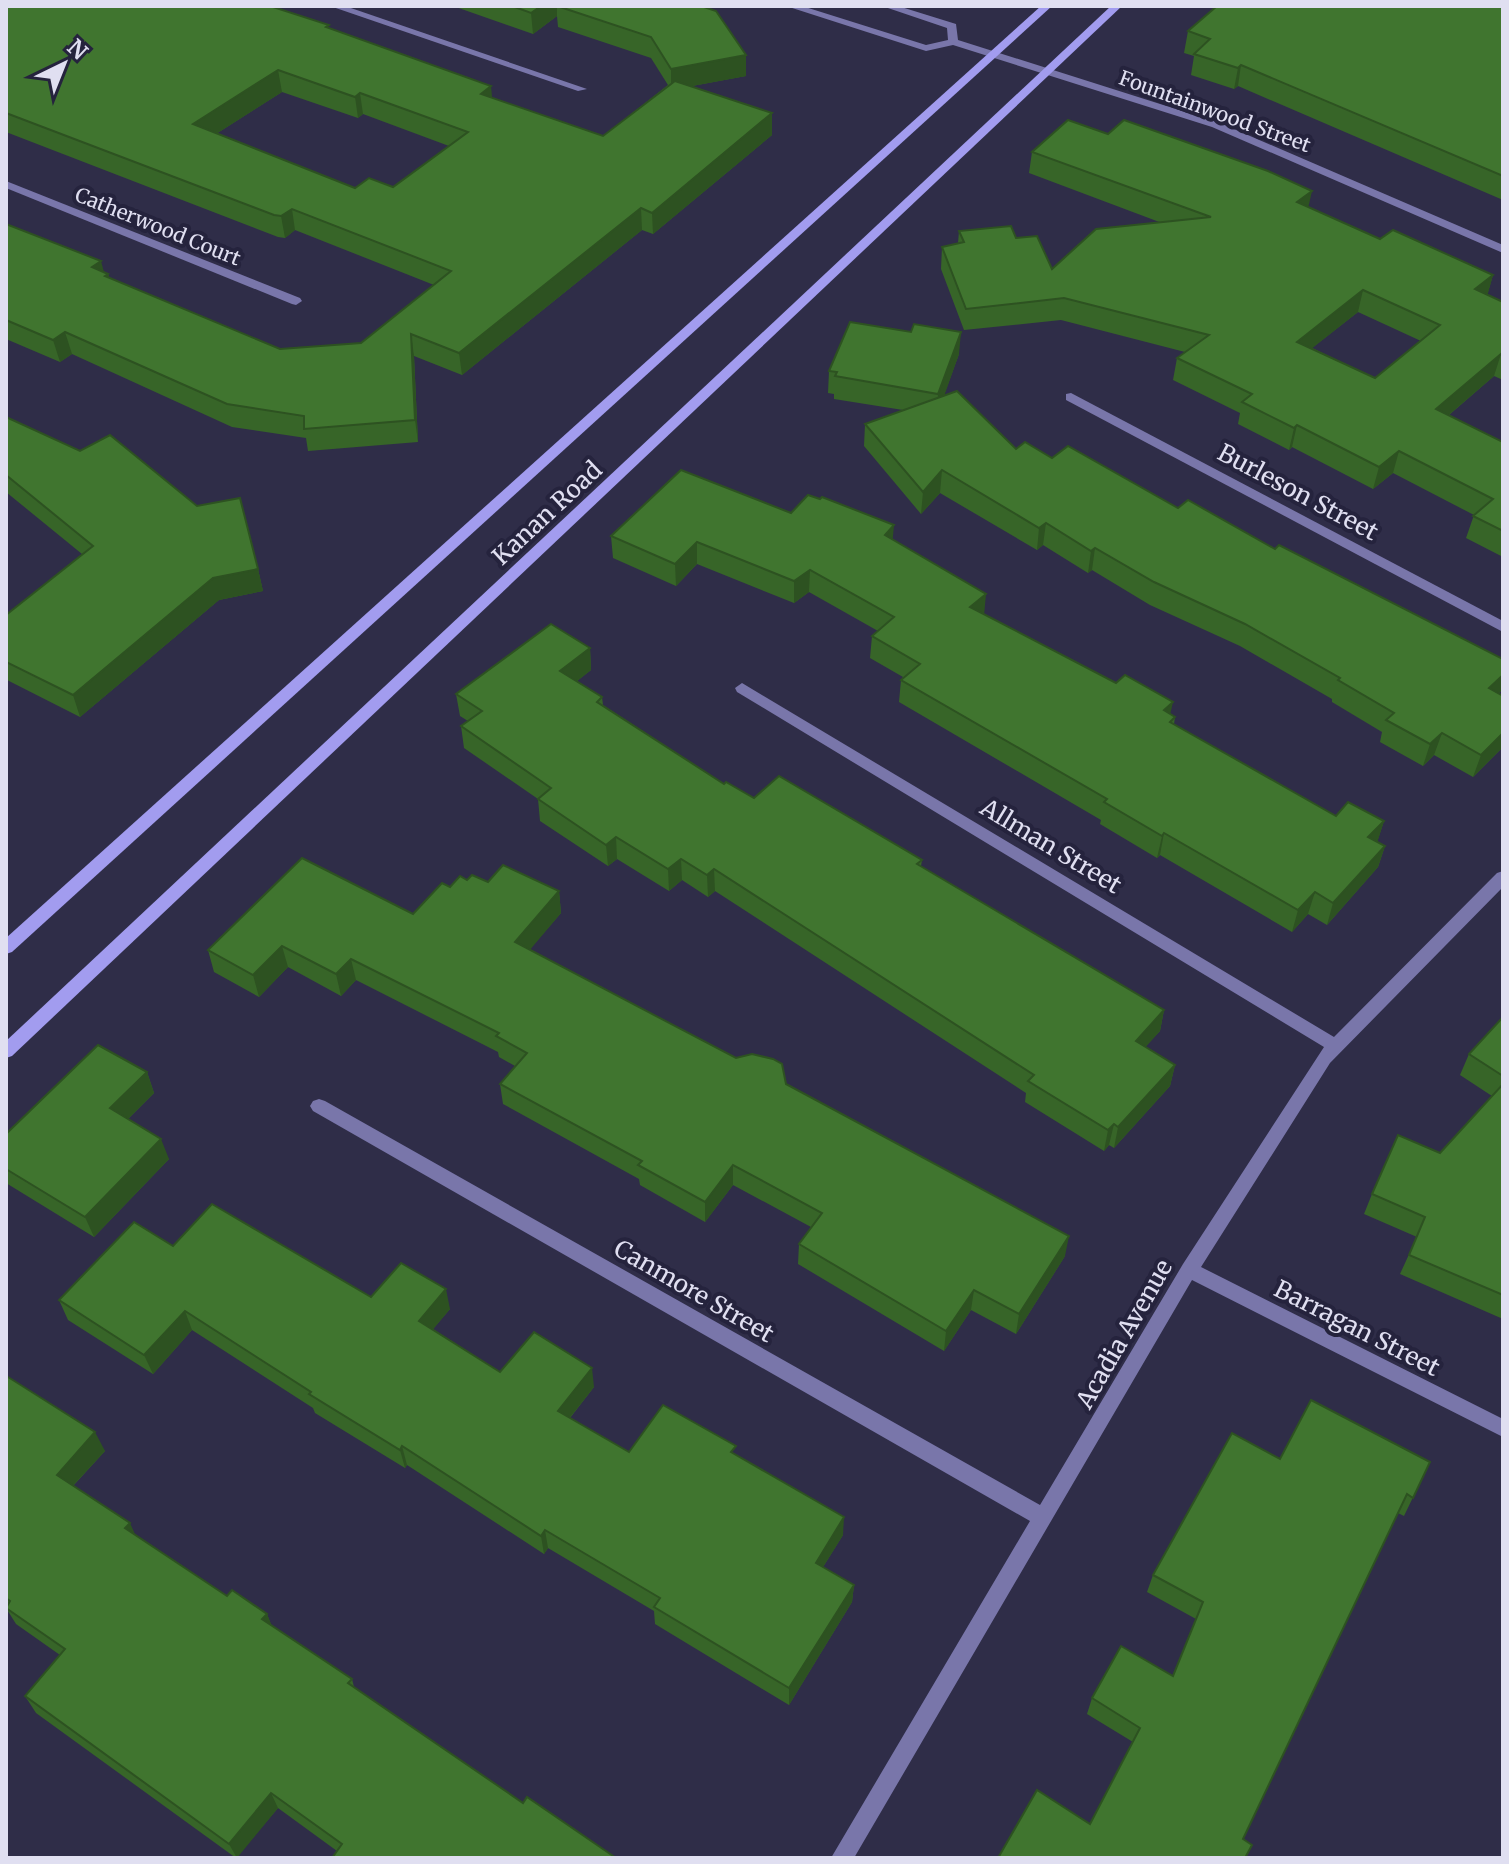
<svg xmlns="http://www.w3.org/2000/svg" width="1509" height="1864" font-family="Merriweather,serif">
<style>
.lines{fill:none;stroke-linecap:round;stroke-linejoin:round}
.street{fill:#7976aa;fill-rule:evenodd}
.secondary{fill:#a29cef;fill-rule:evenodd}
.wall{fill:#376528;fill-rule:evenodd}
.shaded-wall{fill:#2d5221}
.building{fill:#40752f;stroke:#2d5221;stroke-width:2;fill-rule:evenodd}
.labels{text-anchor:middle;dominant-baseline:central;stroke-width:8;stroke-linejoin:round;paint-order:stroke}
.far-street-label{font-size:20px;fill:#e0dff1;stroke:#25233d}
.street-label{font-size:24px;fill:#e0dff1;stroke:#25233d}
</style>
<rect width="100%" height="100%" fill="#2f2d48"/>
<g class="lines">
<g class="street">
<polygon points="330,6 345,6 587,89 578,91"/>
<polygon points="786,6 802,6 926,45 948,40 947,28 882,6 898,6 956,24 958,40 1220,123 1503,245 1503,253 1212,127 953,45 926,51"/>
<polygon points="6,181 300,298 302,301 296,305 292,304 6,188"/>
<polygon points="1071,393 1503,621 1503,632 1066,400 1066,394"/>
<polygon points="742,683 1334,1037 1497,873 1503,871 1503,887 1330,1063 1201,1267 1503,1419 1503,1437 1192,1280 854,1858 831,1858 1030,1521 313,1111 310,1106 313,1101 319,1099 325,1101 1040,1505 1183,1264 1324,1047 737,692 735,688"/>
</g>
<g class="secondary">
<polygon points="1041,6 1052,6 12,952 6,954 6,938"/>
<polygon points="1111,6 1122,6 12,1056 6,1058 6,1041"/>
</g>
</g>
<g class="wall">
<path d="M 6,6 L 329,28 L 492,98 L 603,136 L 668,85 L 651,58 L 558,27 L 557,16 L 533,34 L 453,6 L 701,6 L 746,76 L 692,86 L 772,113 L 772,135 L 653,234 L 642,230 L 462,375 L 414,356 L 418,442 L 308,451 L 306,438 L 232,427 L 72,354 L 60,362 L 6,339 L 6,224 L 108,274 L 109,278 L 280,349 L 361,343 L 434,285 L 295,230 L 285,238 L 278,237 L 6,132 ZM 282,92 L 358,118 L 363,114 L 449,146 L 393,187 L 355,188 L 216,134 Z"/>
<polygon points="1503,6 1503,200 1238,86 1234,89 1191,75 1194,56 1184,53 1188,31"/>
<path d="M 1032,152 L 1308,207 L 1380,239 L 1493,275 L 1487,295 L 1503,302 L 1503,380 L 1494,376 L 1449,415 L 1503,442 L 1503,557 L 1466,538 L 1474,515 L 1393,473 L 1373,489 L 1292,447 L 1289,450 L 1238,424 L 1240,413 L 1173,380 L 1177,358 L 1185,352 L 1061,320 L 964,330 L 941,269 L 942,247 L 958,243 L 959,231 L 1016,238 L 1052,269 L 1162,223 L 1029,173 ZM 1358,312 L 1421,341 L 1375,378 L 1312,348 Z"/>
<polygon points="959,354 944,395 1016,449 1052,458 1503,689 1499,693 1503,696 1503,747 1473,777 1434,755 1423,766 1380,742 1382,732 1332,702 1332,699 1240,646 1150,605 1092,570 1088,573 1043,545 1037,550 940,493 921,514 864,446 865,424 903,410 834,399 834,394 828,393 829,371"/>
<polygon points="6,417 258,569 263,591 219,600 80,717 7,680 6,681 6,615 82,554 6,492"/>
<polygon points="791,513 893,539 984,614 1170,714 1175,717 1174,724 1336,816 1384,821 1377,842 1385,846 1378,867 1327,925 1308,914 1292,932 1160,855 1157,858 1100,824 1101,820 899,702 901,680 903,677 870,658 872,636 878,631 809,592 794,603 697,564 676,586 613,558 611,536"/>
<polygon points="590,648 591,670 577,681 602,697 603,705 724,784 754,798 922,860 921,866 1164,1010 1160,1031 1145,1047 1175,1065 1170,1086 1114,1148 1109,1145 1104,1151 1025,1102 1026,1093 715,891 708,897 682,880 669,891 617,859 608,866 540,821 538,799 464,748 461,726 468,721 460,716 456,694"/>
<polygon points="467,880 559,891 561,913 529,950 786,1084 1065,1256 1016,1334 971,1310 944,1351 798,1264 799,1244 811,1227 733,1185 705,1222 640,1185 639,1179 503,1104 500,1084 515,1066 499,1057 498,1052 356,980 341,996 288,967 259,997 214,972 208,950 413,914 450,887"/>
<polygon points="1503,1017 1503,1319 1400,1274 1417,1237 1364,1214 1372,1194 1440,1153 1492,1096 1460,1075 1469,1054"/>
<polygon points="147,1072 154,1093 128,1119 169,1159 94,1237 6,1183 6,1134"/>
<polygon points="173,1246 371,1297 450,1309 433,1329 500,1372 594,1387 570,1418 629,1452 736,1455 843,1535 823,1567 854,1585 852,1602 789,1705 655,1624 654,1611 548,1548 544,1554 407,1465 405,1468 315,1413 313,1408 192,1330 153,1374 68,1320 59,1300"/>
<polygon points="6,1379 105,1451 73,1486 135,1535 227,1596 267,1614 271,1625 352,1679 354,1687 523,1803 616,1858 337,1851 278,1808 236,1858 36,1713 25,1696 60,1655 16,1624 6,1608"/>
<polygon points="1280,1459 1430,1462 1404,1516 1398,1513 1090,1824 1133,1742 1087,1714 1092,1698 1173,1676 1196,1619 1147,1592 1153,1575"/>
</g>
<g class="shaded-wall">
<polygon points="541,6 572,6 557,6 557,16 533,34 531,13"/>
<polygon points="746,55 746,76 671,90 671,69"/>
<polygon points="1241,65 1238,86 1234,89 1238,68"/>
<polygon points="278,70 282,92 197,146 193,124"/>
<polygon points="491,86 493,107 481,94"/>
<polygon points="360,93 363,114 358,118 355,97"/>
<polygon points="772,113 772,135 653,234 652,213"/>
<polygon points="1312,191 1307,213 1297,202"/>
<polygon points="641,208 642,230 462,375 459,353"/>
<polygon points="292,209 295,230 285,238 281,216"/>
<polygon points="101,261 105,276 108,274 114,296 92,267"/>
<polygon points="1493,275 1487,297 1475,289"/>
<polygon points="1363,290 1358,312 1292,364 1297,342"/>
<polygon points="65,332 72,354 60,362 53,340"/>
<polygon points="961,332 959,354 937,416 938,394"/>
<polygon points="411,334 414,356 418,442 415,420"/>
<polygon points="1501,354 1494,376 1430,431 1436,409"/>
<polygon points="1297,425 1292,447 1289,450 1294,428"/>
<polygon points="1399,451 1393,473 1373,489 1379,467"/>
<polygon points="942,470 940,493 921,514 923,492"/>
<polygon points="1046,523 1043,545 1037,550 1039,528"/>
<polygon points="894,525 892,547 885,535"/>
<polygon points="697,542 697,564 676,586 675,564"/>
<polygon points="1095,548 1092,570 1088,573 1091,551"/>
<polygon points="258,569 263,591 219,600 80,717 73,695 213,578"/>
<polygon points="810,570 809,592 794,603 794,581"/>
<polygon points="986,594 984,616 970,607"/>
<polygon points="590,648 591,670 562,693 560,671"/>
<polygon points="1503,675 1503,689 1482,710 1489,688"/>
<polygon points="1173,702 1168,724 1164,710"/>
<polygon points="1442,733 1434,755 1423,766 1430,744"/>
<polygon points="1503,733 1503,747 1473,777 1481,755"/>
<polygon points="1384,821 1377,843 1368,837"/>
<polygon points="1164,833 1160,855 1157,858 1162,836"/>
<polygon points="616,837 617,859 608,866 606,845"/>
<polygon points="1385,846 1378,867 1327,925 1333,903"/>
<polygon points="681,859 682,880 669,891 668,869"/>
<polygon points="714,869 715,891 708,897 707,875"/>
<polygon points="559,891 561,913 518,964 515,942"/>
<polygon points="1315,892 1308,914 1292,932 1298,910"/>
<polygon points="282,946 288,967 259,997 253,975"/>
<polygon points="351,959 356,980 341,996 336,974"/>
<polygon points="1164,1010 1160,1031 1132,1062 1136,1041"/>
<polygon points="1175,1065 1170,1086 1114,1148 1118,1127"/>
<polygon points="147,1072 154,1093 118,1129 110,1108"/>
<polygon points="1114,1124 1109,1145 1104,1151 1108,1130"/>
<polygon points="161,1139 169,1159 94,1237 85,1217"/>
<polygon points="733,1165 733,1185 705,1222 705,1202"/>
<polygon points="1069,1236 1065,1256 1016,1334 1019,1314"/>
<polygon points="446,1289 450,1309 424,1340 419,1321"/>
<polygon points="974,1290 971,1310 944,1351 946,1331"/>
<polygon points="185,1311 192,1330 153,1374 144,1355"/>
<polygon points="592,1368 594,1387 560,1430 558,1411"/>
<polygon points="95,1432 105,1451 66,1493 57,1475"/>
<polygon points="402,1446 407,1465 405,1468 400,1450"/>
<polygon points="844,1517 843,1535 815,1580 816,1563"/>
<polygon points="130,1523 138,1541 125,1528"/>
<polygon points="545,1530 548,1548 544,1554 541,1536"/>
<polygon points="854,1585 852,1602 789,1705 789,1688"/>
<polygon points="267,1614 274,1631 262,1619"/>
<polygon points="271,1793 278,1808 237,1858 229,1844"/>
</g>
<g class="building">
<path d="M 6,6 L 270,6 L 329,25 L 326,27 L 491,86 L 481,94 L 603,136 L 675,81 L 772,113 L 652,213 L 641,208 L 459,353 L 411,334 L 415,420 L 304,429 L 304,416 L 227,404 L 65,332 L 53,340 L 6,320 L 6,224 L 101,261 L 92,267 L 108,274 L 105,276 L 280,349 L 361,343 L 451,271 L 292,209 L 281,216 L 274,215 L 6,113 ZM 278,70 L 355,97 L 360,93 L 468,132 L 393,187 L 369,178 L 355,188 L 193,124 Z"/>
<polygon points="512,6 541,6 531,13"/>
<polygon points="557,6 701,6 716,11 746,55 671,69 651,37"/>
<polygon points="1217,6 1503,6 1503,176 1241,65 1238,68 1194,54 1210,39 1188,31"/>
<path d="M 1068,120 L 1108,134 L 1124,120 L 1268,171 L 1312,191 L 1297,202 L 1380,239 L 1393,230 L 1493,275 L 1475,289 L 1503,302 L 1503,355 L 1501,354 L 1436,409 L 1503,442 L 1503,531 L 1473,516 L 1493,499 L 1399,451 L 1379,467 L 1297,425 L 1294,428 L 1242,402 L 1252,394 L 1177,358 L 1209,335 L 1064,298 L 966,309 L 942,247 L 964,242 L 959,231 L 1011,226 L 1016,238 L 1037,236 L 1052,269 L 1096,229 L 1211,217 L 1032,152 ZM 1363,290 L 1440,325 L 1375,378 L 1297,342 Z"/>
<polygon points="850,322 911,332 914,324 961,332 938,394 835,376 837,372 829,371"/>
<polygon points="957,391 1016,449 1025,442 1052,458 1068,446 1178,508 1188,500 1275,549 1279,545 1503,659 1503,675 1489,688 1503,696 1503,733 1481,755 1442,733 1430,744 1386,720 1394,713 1338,680 1340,678 1245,624 1154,582 1095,548 1091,551 1046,523 1039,528 942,470 923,492 865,424"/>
<polygon points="6,417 80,451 110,435 197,506 240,498 258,569 213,578 73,695 6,662 6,615 93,546 6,475"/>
<polygon points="681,470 791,513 808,495 820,499 822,497 894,525 885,535 986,594 970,607 1116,683 1125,675 1173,702 1164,710 1175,717 1170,722 1336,816 1348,802 1384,821 1368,837 1385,846 1333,903 1315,892 1298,910 1164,833 1162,836 1104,802 1107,799 901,680 920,664 872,636 894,617 810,570 794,581 697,542 675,564 611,536"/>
<polygon points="551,624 590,648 560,671 602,697 597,702 724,784 726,782 754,798 779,776 922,860 917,864 1164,1010 1136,1041 1175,1065 1118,1127 1114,1124 1108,1130 1028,1081 1034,1075 714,869 707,875 681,859 668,869 616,837 606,845 538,799 551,788 461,726 482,711 456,694"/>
<polygon points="302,858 413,914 442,883 450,887 460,876 467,880 472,875 488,882 503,865 559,891 515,942 736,1058 752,1054 773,1059 782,1064 786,1084 1069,1236 1019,1314 974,1290 946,1331 799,1244 822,1213 733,1165 705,1202 638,1165 642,1161 500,1084 527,1053 496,1036 499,1033 351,959 336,974 282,946 253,975 208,950"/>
<polygon points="1503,1017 1503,1076 1469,1054"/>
<polygon points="98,1045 147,1072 110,1108 161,1139 85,1217 6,1169 6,1134"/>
<polygon points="1503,1084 1503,1295 1409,1255 1425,1217 1372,1194 1398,1135 1440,1153"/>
<polygon points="212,1204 371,1297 401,1263 446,1289 419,1321 500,1372 534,1332 592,1368 558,1411 629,1452 663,1405 736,1446 731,1452 844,1517 816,1563 854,1585 789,1688 654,1607 660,1598 545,1530 541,1536 402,1446 400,1450 309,1394 311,1392 185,1311 144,1355 59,1300 134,1222 173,1246"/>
<polygon points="8,1377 95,1432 57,1475 130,1523 125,1528 227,1596 232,1590 267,1614 262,1619 352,1679 348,1683 523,1803 527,1797 616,1858 332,1858 342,1844 271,1793 229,1844 25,1696 65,1649 6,1608 10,1601 6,1598 6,1379"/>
<polygon points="1311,1400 1430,1462 1413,1498 1407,1494 1243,1839 1252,1845 1245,1858 998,1858 1037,1790 1090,1824 1140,1728 1092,1698 1121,1646 1173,1676 1203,1602 1153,1575 1232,1433 1280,1459"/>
</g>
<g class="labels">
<g class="far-street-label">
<text transform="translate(1215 111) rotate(20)">Fountainwood Street</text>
<text transform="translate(158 226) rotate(22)">Catherwood Court</text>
</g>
<g class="street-label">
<text transform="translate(1298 492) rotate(28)">Burleson Street</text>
<text transform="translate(547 513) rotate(-43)">Kanan Road</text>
<text transform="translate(1051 846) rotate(31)">Allman Street</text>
<text transform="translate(694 1291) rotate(30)">Canmore Street</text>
<text transform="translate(1357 1328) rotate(27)">Barragan Street</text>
<text transform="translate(1124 1334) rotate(-60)">Acadia Avenue</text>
</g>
</g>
<rect width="1509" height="1864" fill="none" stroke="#e0dff1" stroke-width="16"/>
<g transform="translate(64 64) rotate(43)" stroke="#25233d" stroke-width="6" paint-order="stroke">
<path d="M0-6L14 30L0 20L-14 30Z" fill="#e0dff1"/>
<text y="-12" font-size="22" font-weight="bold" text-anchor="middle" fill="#e0dff1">N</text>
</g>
</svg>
